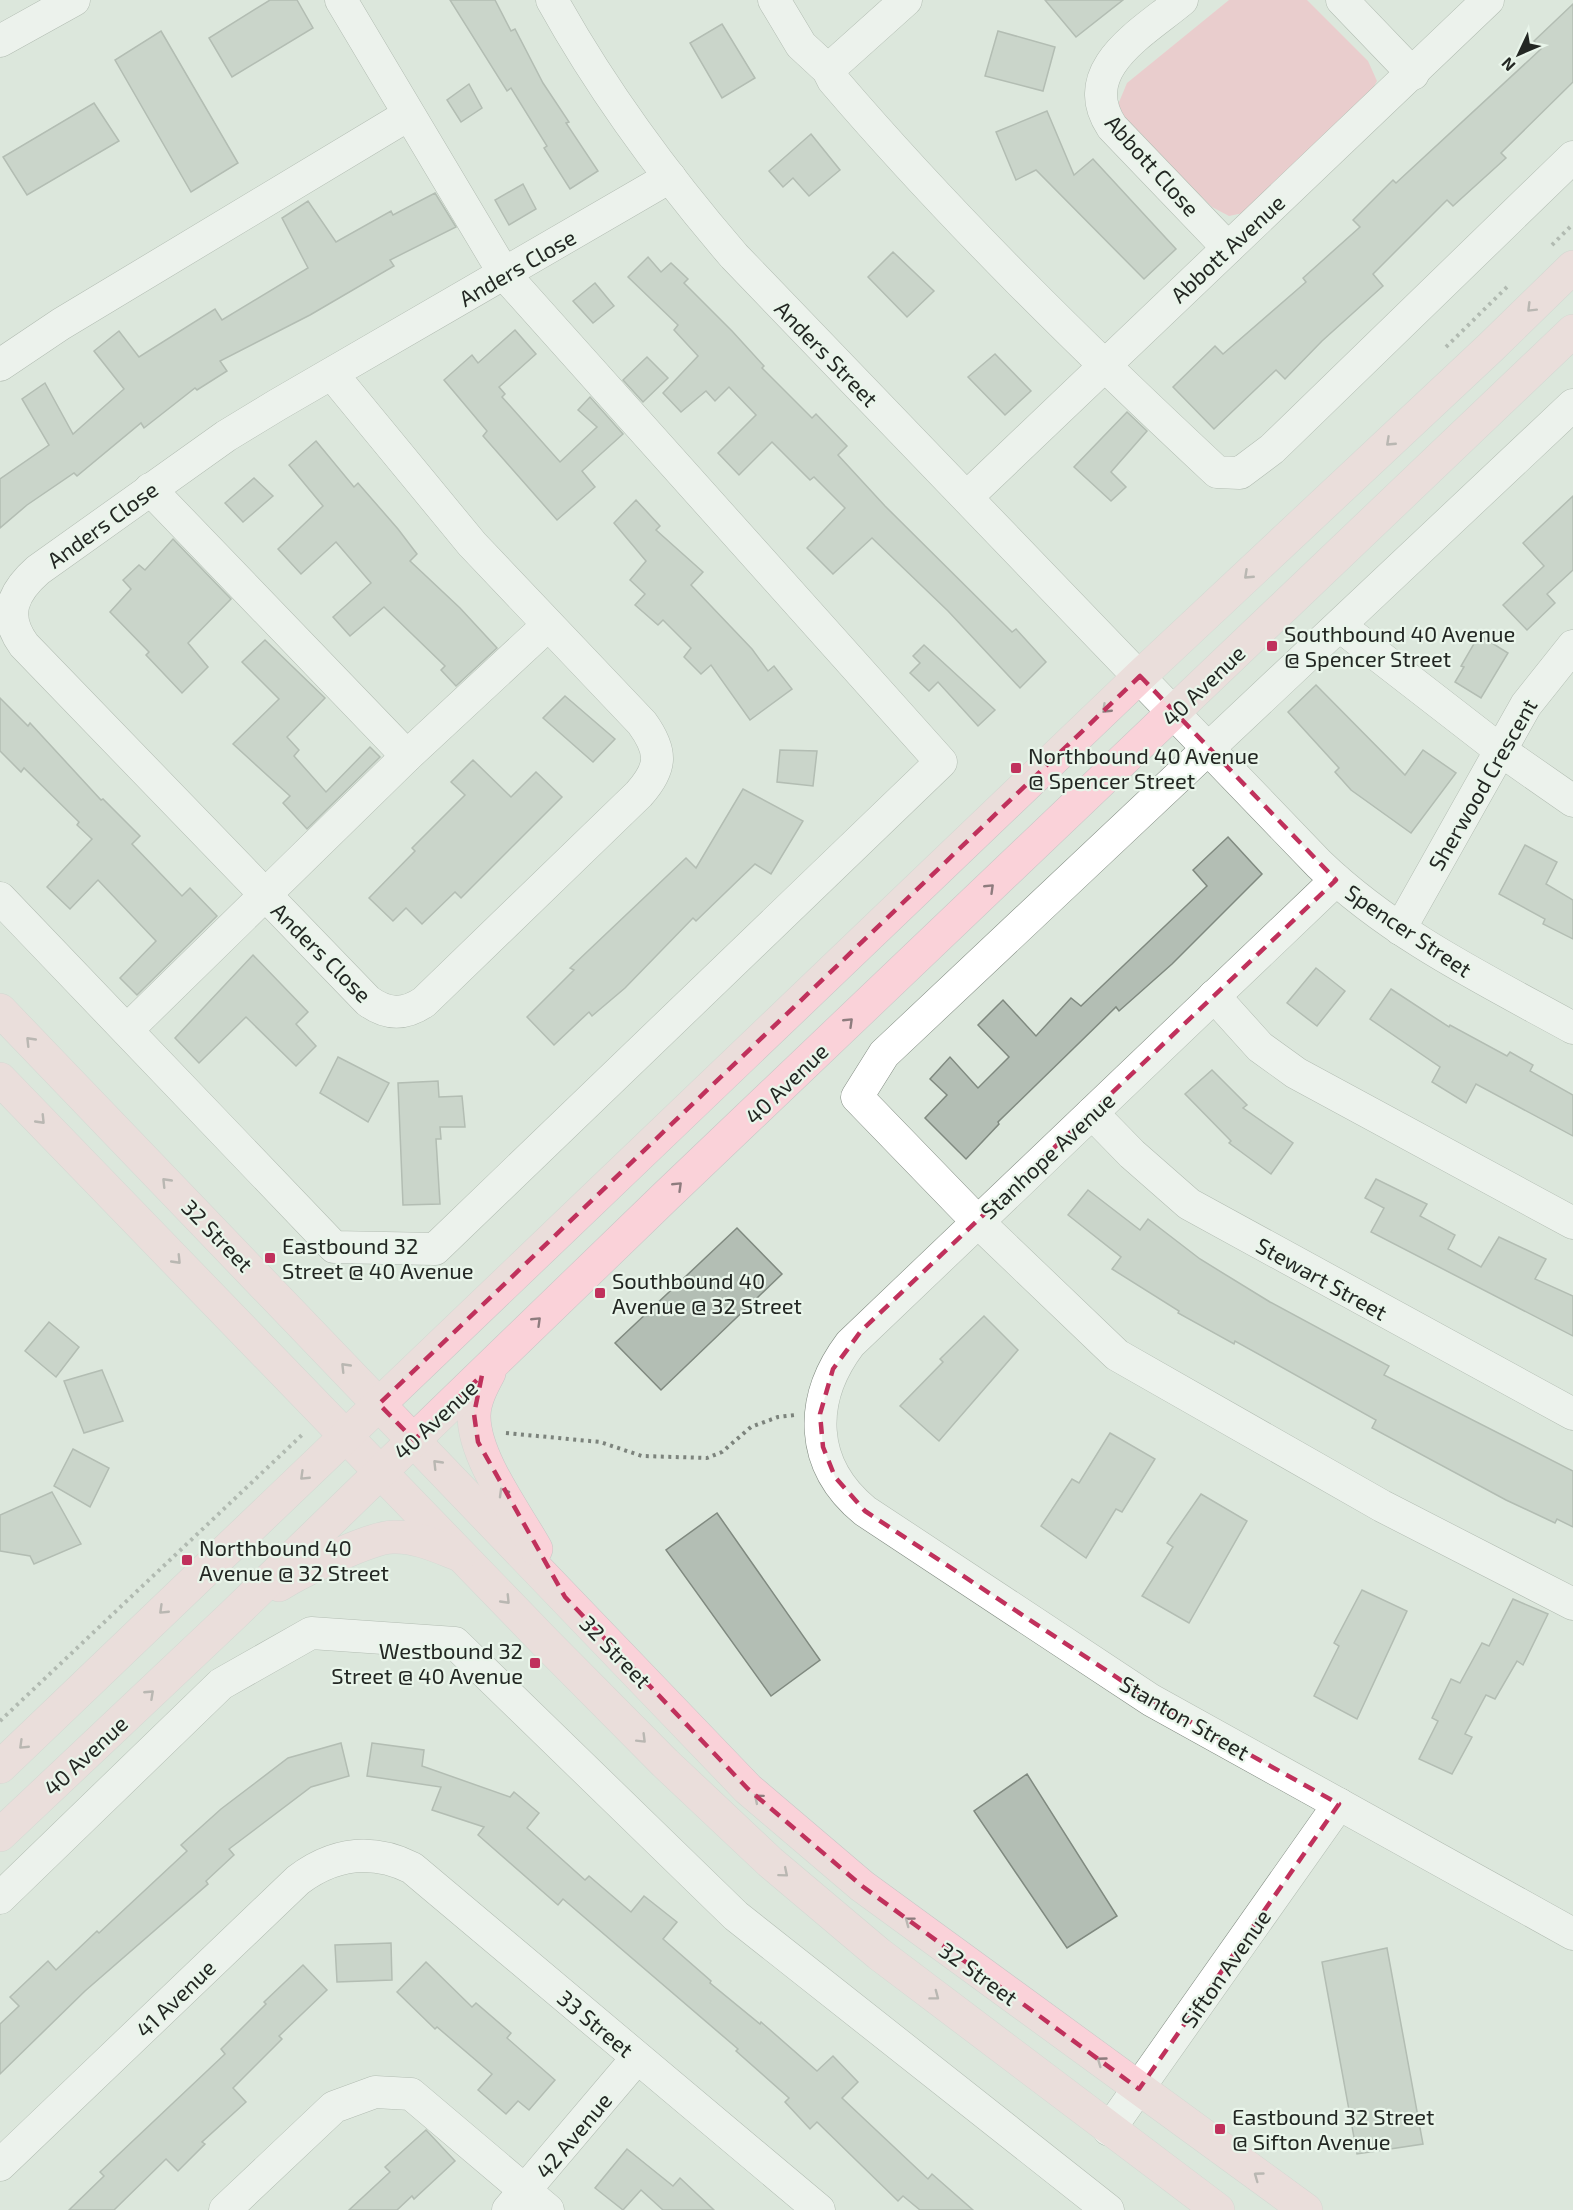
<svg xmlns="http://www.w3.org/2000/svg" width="1573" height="2210" font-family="'Exo 2',sans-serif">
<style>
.green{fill:#f9adba}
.building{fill:#b3beb4;stroke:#808a80;stroke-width:1.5}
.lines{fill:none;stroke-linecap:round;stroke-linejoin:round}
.minor-casing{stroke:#808a80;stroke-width:33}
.major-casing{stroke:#c6c7c6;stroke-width:34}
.path{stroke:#7c837c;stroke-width:4;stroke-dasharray:3 4.5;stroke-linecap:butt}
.minor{stroke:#fff;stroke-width:32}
.major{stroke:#fad2d9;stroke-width:33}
.oneway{stroke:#8e7c7e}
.marked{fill:none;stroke:#c0315c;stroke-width:4.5;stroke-dasharray:12 8;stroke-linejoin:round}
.poi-dot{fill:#c0315c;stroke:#e9f5ea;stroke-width:2}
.labels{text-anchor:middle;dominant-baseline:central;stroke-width:4.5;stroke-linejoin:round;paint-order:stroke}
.street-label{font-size:22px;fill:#232723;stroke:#e9f5ea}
.poi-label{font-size:22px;fill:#232723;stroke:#e9f5ea;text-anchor:start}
</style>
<rect width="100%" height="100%" fill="#dce7dc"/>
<polygon class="green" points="1229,0 1307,0 1368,61 1377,81 1367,99 1248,212 1229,216 1212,207 1126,122 1117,107 1127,83"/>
<g class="building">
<polygon points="270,0 297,0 313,28 232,77 209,38"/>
<polygon points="450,0 495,0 511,31 515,29 543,83 569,122 566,123 598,171 570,189 544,148 547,146 511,88 507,91"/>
<polygon points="1045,0 1123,0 1076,37"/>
<polygon points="1573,4 1573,82 1501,153 1506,158 1453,206 1447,200 1373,274 1383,286 1322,341 1285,379 1276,370 1214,429 1173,387 1215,346 1223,354 1306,282 1303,278 1360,227 1353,220 1393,180 1396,183 1541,49 1534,41"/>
<polygon points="722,24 755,78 722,98 690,43"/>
<polygon points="161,31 238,163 191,192 115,60"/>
<polygon points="998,31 1055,47 1043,91 985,76"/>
<polygon points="469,84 482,108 461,122 447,100"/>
<polygon points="94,103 119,141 27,195 3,157"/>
<polygon points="1047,111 1074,175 1093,159 1176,249 1144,279 1036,170 1016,180 996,132"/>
<polygon points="811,134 840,170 809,196 793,178 783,187 769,171"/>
<polygon points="523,184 536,209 509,225 495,200"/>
<polygon points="435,193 456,227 390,260 394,266 310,315 220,361 227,371 197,390 195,388 144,428 141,423 77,476 74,473 27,505 0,528 0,479 49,445 22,399 45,383 73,434 124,389 94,351 119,331 139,357 215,309 222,320 308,268 282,218 308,201 336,242 391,211 393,215"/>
<polygon points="893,252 934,291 907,317 868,277"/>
<polygon points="648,257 661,272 671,263 688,279 684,283 732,331 764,366 762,368 812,418 816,414 847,446 838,455 885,506 1012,632 1016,629 1046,662 1020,688 948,611 872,538 833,574 807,548 845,508 814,477 810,480 772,442 739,475 718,453 756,415 729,387 715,401 706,391 681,412 663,393 698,356 674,330 678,325 628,277"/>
<polygon points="595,283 614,306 593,323 573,301"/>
<polygon points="515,330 536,354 499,387 505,394 502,397 560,462 597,427 578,410 590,397 623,434 582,471 595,487 557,520 483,436 487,431 444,380 472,355 478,363"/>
<polygon points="995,354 1031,391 1005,415 968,377"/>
<polygon points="647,357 668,378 643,402 623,380"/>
<polygon points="1127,412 1147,431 1111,472 1126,487 1111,501 1074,467"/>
<polygon points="316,441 354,487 358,483 398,529 417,554 410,561 460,608 497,648 456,686 441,670 445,666 384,607 350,636 333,617 371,583 336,542 301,574 278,549 323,506 289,465"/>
<polygon points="254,478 273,496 243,522 225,503"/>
<polygon points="1573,496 1573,570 1547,594 1555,603 1527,630 1503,605 1544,566 1523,543"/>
<polygon points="636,500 660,526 656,530 703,572 691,585 752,649 768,671 774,666 792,689 750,720 711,665 701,674 684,657 691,648 663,620 658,625 635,605 645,594 630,580 646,561 614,523"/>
<polygon points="173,539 231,599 188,643 208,667 182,693 146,655 149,652 110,612 131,589 123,580 139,565 145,570"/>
<polygon points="1479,635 1508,653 1481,698 1455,682 1464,667 1461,666"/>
<polygon points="265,640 325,698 287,737 299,750 294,756 326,792 370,747 380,757 307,829 283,803 290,796 233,744 279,699 242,662"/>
<polygon points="924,645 995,710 978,726 938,682 929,691 910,673 920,663 913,656"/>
<polygon points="1316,685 1405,775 1423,750 1456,773 1411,833 1351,790 1335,772 1339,768 1288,712"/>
<polygon points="565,696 615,739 593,762 543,718"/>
<polygon points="0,698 28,726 30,723 101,800 103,799 140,836 132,844 182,896 190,888 217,916 137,995 120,978 156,941 98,880 70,909 47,887 92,839 77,825 79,822 24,768 21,772 0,751"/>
<polygon points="780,750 817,751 813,786 777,782"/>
<polygon points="473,760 511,797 536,772 562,797 461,898 455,892 422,924 406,908 393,921 369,898 415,851 412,848 465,795 451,782"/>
<polygon points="743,789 803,821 771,874 755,864 696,921 693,918 625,988 592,1016 589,1012 554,1045 527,1017 574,970 570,968 686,858 696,868"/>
<polygon points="1228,837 1262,874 1172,964 1119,1011 1116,1007 998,1122 999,1124 966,1159 925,1118 947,1095 930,1079 950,1057 978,1088 1009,1057 978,1025 1003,1000 1036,1036 1071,998 1081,1006 1207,886 1193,870"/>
<polygon points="1525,845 1557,862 1546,884 1573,900 1573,939 1543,924 1545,919 1499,894"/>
<polygon points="253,955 308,1012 296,1024 316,1046 296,1066 246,1017 199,1063 175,1038"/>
<polygon points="1316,968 1345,991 1317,1026 1287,1003"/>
<polygon points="1391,989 1449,1027 1450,1025 1507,1056 1510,1052 1533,1065 1530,1071 1573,1095 1573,1136 1476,1084 1466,1103 1432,1082 1440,1067 1370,1019"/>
<polygon points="338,1057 389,1083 368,1122 320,1093"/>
<polygon points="1212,1070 1247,1105 1243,1108 1293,1143 1271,1174 1229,1143 1231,1141 1185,1094"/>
<polygon points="438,1081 439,1097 462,1096 465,1127 440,1127 441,1139 436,1139 440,1204 403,1205 398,1083"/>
<polygon points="1376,1179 1427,1204 1420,1216 1455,1235 1448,1249 1481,1267 1499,1237 1546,1259 1535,1279 1573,1296 1573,1336 1371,1232 1384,1208 1365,1198"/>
<polygon points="1088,1190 1140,1230 1148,1219 1200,1259 1270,1302 1389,1366 1384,1375 1573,1471 1573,1527 1557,1519 1555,1523 1506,1500 1372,1428 1376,1420 1235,1341 1234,1344 1178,1313 1179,1311 1112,1269 1121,1257 1068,1215"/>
<polygon points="737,1228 782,1274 661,1390 615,1343"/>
<polygon points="984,1316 1018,1350 939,1441 900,1406 943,1362 940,1359"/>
<polygon points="49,1322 79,1347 56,1377 25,1351"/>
<polygon points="102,1370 123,1421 84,1433 64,1381"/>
<polygon points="1110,1433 1155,1459 1122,1512 1116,1509 1086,1558 1041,1526 1072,1479 1079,1483"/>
<polygon points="73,1449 109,1468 90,1507 54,1486"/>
<polygon points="52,1492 81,1544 34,1564 30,1556 0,1551 0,1515"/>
<polygon points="1201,1494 1247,1521 1189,1623 1142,1596 1173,1547 1167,1543"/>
<polygon points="717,1513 820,1660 771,1696 666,1550"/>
<polygon points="1362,1590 1407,1611 1357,1719 1314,1696 1339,1646 1334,1643"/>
<polygon points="1513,1599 1548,1614 1523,1665 1517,1661 1495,1699 1486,1695 1465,1734 1472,1737 1452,1774 1419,1759 1438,1721 1432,1718 1451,1679 1460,1683 1482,1643 1489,1646"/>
<polygon points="341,1743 349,1776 311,1787 229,1849 234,1855 206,1881 208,1884 85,1991 0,2074 0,2024 19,2006 10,1997 48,1961 56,1970 97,1931 99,1933 187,1851 181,1845 221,1809 288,1758"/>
<polygon points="372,1743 424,1750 422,1766 510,1797 514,1792 539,1813 527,1828 585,1880 589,1876 631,1912 644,1896 677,1922 663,1939 711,1981 710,1983 760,2024 761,2022 817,2071 833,2056 858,2082 842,2098 928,2179 932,2174 973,2210 920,2210 903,2196 898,2201 817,2122 810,2129 785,2102 789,2098 736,2051 738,2049 563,1899 558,1905 478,1835 484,1827 432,1810 441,1787 367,1776"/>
<polygon points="1027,1774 1117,1916 1067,1948 974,1811"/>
<polygon points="391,1943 392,1980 337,1982 335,1945"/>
<polygon points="1387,1948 1423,2144 1357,2154 1322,1962"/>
<polygon points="426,1962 472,2007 476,2003 511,2033 507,2038 555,2080 529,2110 518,2101 506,2114 478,2090 492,2074 437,2027 435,2029 397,1992"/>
<polygon points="303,1965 327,1990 279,2036 282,2039 233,2088 246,2102 202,2142 205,2144 178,2171 166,2159 114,2210 69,2210 104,2176 100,2172 225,2054 221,2049 266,2004 264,2002"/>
<polygon points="426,2130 455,2161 414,2199 412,2196 397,2210 349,2210 390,2172 385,2167"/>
<polygon points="627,2149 673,2186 680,2178 714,2210 663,2210 641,2190 623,2210 595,2188"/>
</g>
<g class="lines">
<defs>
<g id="minor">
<path d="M 552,0 C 603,92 666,177 734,256 L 1319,864 C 1393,935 1484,979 1573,1028"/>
<path d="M 774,0 L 801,45 L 828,70 L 833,80 C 952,219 1084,348 1217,472 L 1240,473 L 1272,449 L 1573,157"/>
<path d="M 1182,0 C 1144,32 1074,69 1112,127 L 1228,248"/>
<polyline points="1342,0 1413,74"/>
<polyline points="0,41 74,0"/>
<polyline points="828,70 906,0"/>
<polyline points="0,365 61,324 408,115"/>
<path d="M 332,374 L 472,544 L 642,723 C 663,752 662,768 639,794 L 424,1002 C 405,1015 387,1015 368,1001 L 24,645 C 2,615 13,592 38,570 L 226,436 L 277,405 L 670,177"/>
<polyline points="1573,405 884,1054 857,1097 977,1221 1117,1355 1382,1506 1573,1604"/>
<polyline points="150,489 407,756"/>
<polyline points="967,497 1488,0"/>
<polyline points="1340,626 1500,750 1573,801"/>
<path d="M 1336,880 L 850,1344 C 808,1400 809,1465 865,1511 L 1151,1700 L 1573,1934"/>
<polyline points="0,898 334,1247 435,1249 941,762 505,275 341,0"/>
<polyline points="1400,929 1526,705 1573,646"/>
<polyline points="1214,996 1260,1047 1296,1073 1573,1223"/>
<polyline points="127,1030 407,756 548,625"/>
<polyline points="1092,1113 1132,1154 1189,1204 1573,1414"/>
<polyline points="0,1898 221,1684 311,1633 455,1643 736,1916 1108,2210"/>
<polyline points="1109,2130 1339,1804"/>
<path d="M 0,2165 L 298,1880 C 334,1853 372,1848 412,1868 L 819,2210"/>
<polyline points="225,2210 334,2107 375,2092 411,2094 548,2210"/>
<polyline points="508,2210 637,2058"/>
</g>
<g id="major">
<polyline points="0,1010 748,1789 862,1886 1306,2210"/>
<polyline points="0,1079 545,1642 665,1763 770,1862 879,1954 1218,2210"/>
<path d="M 489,1373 C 482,1386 474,1401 474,1416 C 474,1458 516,1513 536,1549"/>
<path d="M 279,1585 C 299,1572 371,1537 393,1537 C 416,1536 439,1547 460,1555"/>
<polyline points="0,1767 1140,676 1491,347 1573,267"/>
<polyline points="0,1835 232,1616 666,1196 1573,331"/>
</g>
</defs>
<use href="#minor" class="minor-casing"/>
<use href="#major" class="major-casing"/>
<g class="path">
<polyline points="1552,245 1573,224"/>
<polyline points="1446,347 1507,287"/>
<polyline points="506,1433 600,1442 642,1456 707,1458 722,1452 751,1427 778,1417 795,1415"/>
<polyline points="0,1721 304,1433"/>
</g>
<use href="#minor" class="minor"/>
<use href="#major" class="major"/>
</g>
<defs><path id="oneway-chevron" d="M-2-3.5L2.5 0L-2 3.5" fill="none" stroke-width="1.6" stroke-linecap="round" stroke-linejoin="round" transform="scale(1.5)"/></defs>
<g class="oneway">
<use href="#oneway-chevron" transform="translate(1531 308) rotate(135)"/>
<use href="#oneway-chevron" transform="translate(1390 442) rotate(137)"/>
<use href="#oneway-chevron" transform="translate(1248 575) rotate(137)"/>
<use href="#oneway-chevron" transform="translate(1106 709) rotate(136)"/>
<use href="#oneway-chevron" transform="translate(990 888) rotate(-44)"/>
<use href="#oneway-chevron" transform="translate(849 1022) rotate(-44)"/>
<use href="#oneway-chevron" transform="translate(30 1041) rotate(-134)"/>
<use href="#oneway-chevron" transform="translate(41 1120) rotate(46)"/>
<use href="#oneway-chevron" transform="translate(166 1182) rotate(-134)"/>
<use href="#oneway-chevron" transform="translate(678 1186) rotate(-44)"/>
<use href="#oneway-chevron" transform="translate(177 1260) rotate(46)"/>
<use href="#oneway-chevron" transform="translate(537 1321) rotate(-44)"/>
<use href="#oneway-chevron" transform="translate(345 1367) rotate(-134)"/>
<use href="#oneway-chevron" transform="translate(437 1464) rotate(-134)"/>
<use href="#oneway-chevron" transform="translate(304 1476) rotate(136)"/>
<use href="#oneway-chevron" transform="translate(503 1492) rotate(-120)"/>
<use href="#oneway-chevron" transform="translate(506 1600) rotate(46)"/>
<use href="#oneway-chevron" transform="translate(163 1610) rotate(136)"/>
<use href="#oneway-chevron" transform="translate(150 1694) rotate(-43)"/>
<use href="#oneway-chevron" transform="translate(642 1739) rotate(45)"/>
<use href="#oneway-chevron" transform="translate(23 1745) rotate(136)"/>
<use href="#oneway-chevron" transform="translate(758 1798) rotate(-140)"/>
<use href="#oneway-chevron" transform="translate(784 1873) rotate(40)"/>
<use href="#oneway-chevron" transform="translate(909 1921) rotate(-143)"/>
<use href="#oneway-chevron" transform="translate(935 1996) rotate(37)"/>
<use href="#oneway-chevron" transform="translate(1101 2061) rotate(-144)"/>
<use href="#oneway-chevron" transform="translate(1258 2176) rotate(-144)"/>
</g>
<path d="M0 0H1573V2210H0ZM 1140,676 L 1336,880 L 861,1331 L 833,1369 L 820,1414 L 823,1447 L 835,1477 L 865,1511 L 1151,1700 L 1339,1804 L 1139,2089 L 862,1886 L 748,1789 L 565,1597 L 478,1442 L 474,1414 L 482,1375 L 414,1440 L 379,1404 Z" fill="#dce7dc" fill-opacity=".55" fill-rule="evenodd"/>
<path class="marked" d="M 1140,676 L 1336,880 L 861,1331 L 833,1369 L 820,1414 L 823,1447 L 835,1477 L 865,1511 L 1151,1700 L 1339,1804 L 1139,2089 L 862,1886 L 748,1789 L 565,1597 L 478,1442 L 474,1414 L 482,1375 L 414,1440 L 379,1404 Z"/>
<g class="poi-dot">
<rect x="1266" y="640" width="12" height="12" rx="3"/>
<rect x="1010" y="762" width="12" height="12" rx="3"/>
<rect x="264" y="1252" width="12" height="12" rx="3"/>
<rect x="594" y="1287" width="12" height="12" rx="3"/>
<rect x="181" y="1554" width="12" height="12" rx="3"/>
<rect x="529" y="1657" width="12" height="12" rx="3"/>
<rect x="1214" y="2123" width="12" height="12" rx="3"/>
</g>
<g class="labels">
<g class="street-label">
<text transform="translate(1153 165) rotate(48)">Abbott Close</text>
<text transform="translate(1227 248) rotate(-43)">Abbott Avenue</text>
<text transform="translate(517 267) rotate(-30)">Anders Close</text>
<text transform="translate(827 353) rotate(46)">Anders Street</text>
<text transform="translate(102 524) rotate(-36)">Anders Close</text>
<text transform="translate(1203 685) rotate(-44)">40 Avenue</text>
<text transform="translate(1482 784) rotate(-60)">Sherwood Crescent</text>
<text transform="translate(1409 930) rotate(34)">Spencer Street</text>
<text transform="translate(322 952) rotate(45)">Anders Close</text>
<text transform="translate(786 1083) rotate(-44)">40 Avenue</text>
<text transform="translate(1047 1155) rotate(-43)">Stanhope Avenue</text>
<text transform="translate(218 1235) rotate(46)">32 Street</text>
<text transform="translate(1322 1278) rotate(29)">Stewart Street</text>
<text transform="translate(435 1419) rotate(-43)">40 Avenue</text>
<text transform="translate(616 1651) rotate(46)">32 Street</text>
<text transform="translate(1185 1717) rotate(30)">Stanton Street</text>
<text transform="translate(85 1755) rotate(-43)">40 Avenue</text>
<text transform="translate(1225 1968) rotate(-55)">Sifton Avenue</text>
<text transform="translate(979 1973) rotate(36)">32 Street</text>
<text transform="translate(175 1998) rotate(-44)">41 Avenue</text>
<text transform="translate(596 2023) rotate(40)">33 Street</text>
<text transform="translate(573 2135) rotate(-50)">42 Avenue</text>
</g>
<g class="poi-label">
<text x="1284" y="633">Southbound 40 Avenue<tspan x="1284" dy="25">@ Spencer Street</tspan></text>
<text x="1028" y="755">Northbound 40 Avenue<tspan x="1028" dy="25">@ Spencer Street</tspan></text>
<text x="282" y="1245">Eastbound 32<tspan x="282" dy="25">Street @ 40 Avenue</tspan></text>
<text x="612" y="1280">Southbound 40<tspan x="612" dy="25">Avenue @ 32 Street</tspan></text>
<text x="199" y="1547">Northbound 40<tspan x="199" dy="25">Avenue @ 32 Street</tspan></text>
<text x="523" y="1650" text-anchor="end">Westbound 32<tspan x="523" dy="25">Street @ 40 Avenue</tspan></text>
<text x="1232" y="2116">Eastbound 32 Street<tspan x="1232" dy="25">@ Sifton Avenue</tspan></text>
</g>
</g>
<g transform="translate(1519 54) rotate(226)" stroke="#e9f5ea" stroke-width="4.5" paint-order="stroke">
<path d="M0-4.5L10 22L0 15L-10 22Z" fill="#232723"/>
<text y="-9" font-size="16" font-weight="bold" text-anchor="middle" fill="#232723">N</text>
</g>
</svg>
